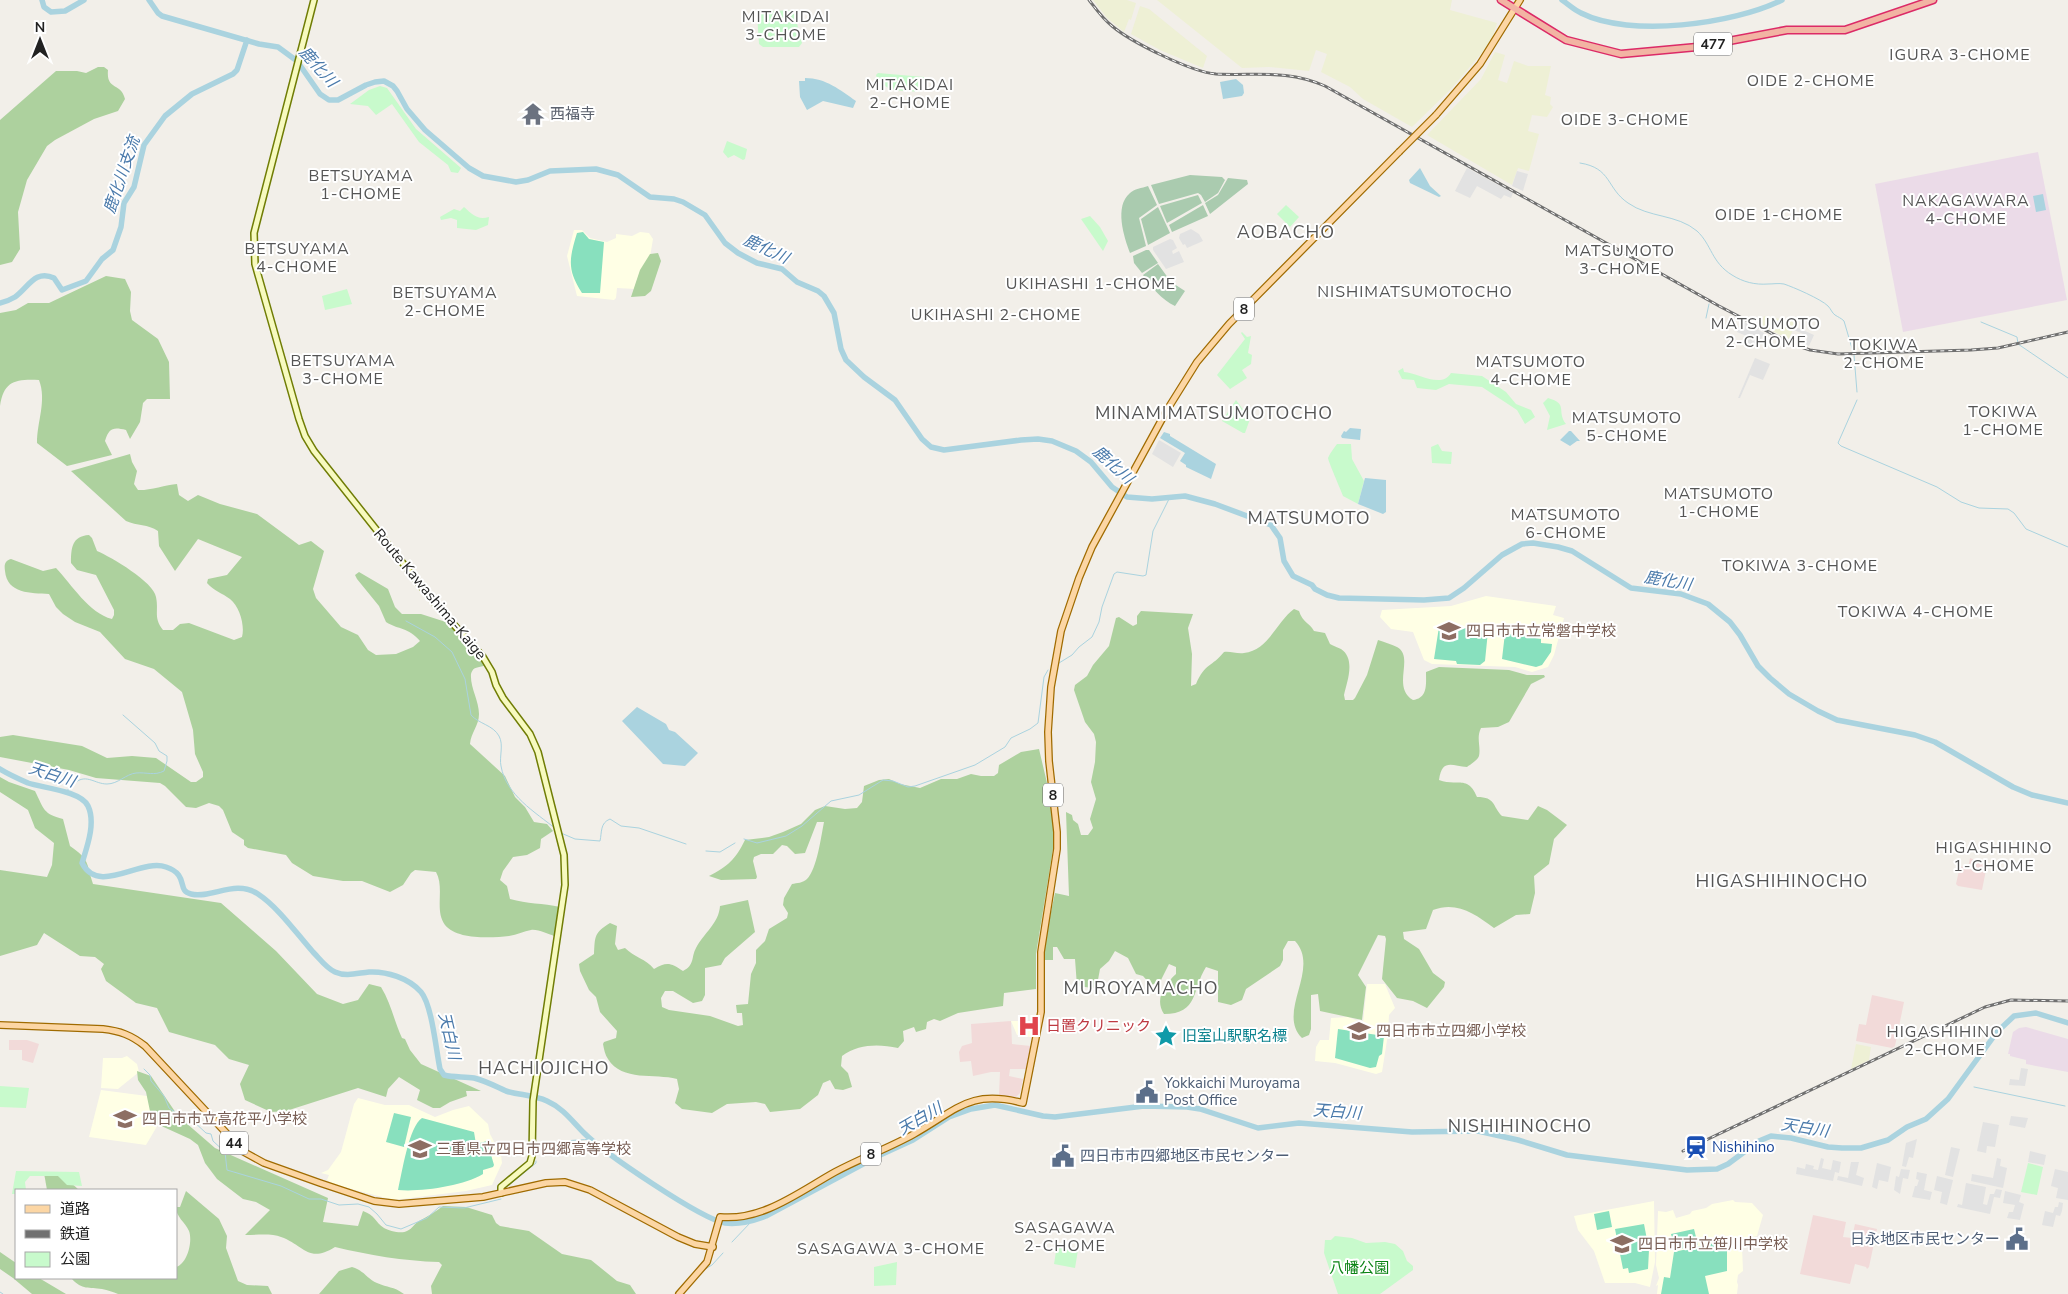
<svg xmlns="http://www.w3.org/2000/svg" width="2068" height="1294" font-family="'Nunito Sans','Noto Sans JP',sans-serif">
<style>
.commercial{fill:#f2dad9}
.industrial{fill:#ebdbe8}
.education{fill:#ffffe5}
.farmland{fill:#eef0d5}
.forest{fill:#add19e}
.cemetery{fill:#aacbaf}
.park{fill:#c8facc}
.pitch{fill:#88e0be}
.parking{fill:#e2e2e2}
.water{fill:#aad3df}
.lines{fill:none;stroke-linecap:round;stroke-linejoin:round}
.stream{stroke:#aad3df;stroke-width:1}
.river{stroke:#aad3df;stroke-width:5.5}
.secondary-casing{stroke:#707d05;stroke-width:8}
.primary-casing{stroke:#a06b00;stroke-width:8}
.trunk-casing{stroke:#dc2a67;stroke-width:9}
.secondary{stroke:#f7fabf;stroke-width:5}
.primary{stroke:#fcd6a4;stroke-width:5.5}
.trunk{stroke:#f2b4a3;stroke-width:6}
.rail-casing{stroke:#707070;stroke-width:3}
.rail{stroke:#fff;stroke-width:1;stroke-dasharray:4;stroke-linecap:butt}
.primary-bridge-casing{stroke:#a06b00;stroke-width:8;stroke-linecap:butt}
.primary-bridge{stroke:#fcd6a4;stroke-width:5.5}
.labels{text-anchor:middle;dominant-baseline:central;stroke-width:4;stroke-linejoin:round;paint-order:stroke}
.shield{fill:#fff;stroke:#646464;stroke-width:1}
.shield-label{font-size:14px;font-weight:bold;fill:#222}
.worship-label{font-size:15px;fill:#5b616d;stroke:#fff;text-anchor:start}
.street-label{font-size:15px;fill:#222;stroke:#fff}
.education-label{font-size:15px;fill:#785e54;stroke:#fff;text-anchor:start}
.health-label{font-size:15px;fill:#be3a42;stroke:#fff;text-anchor:start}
.culture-label{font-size:15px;fill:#0d838f;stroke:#fff;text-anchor:start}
.service-label{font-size:15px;fill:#4e5e75;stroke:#fff;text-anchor:start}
.transit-label{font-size:15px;fill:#164399;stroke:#fff;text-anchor:start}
.park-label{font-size:15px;fill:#0c8416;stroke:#fff}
.neighbourhood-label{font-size:16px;letter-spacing:1px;fill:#555;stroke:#fff}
.water-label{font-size:16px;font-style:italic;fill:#4a7aab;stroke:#fff}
.quarter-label{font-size:18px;letter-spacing:1px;fill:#555;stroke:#fff}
</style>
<rect width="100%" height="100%" fill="#f2efe9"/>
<g class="commercial">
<polygon points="1970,858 1987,865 1982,890 1958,886 1956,884 1960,866 1968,868"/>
<polygon points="1872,995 1904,1002 1895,1046 1892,1048 1856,1041 1859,1024 1866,1025"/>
<polygon points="1011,1021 1012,1044 1031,1046 1026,1069 1010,1069 1009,1076 1023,1079 1020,1093 1016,1097 999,1095 1000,1072 991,1072 973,1076 971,1061 960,1062 959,1052 962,1046 972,1043 971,1024"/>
<polygon points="9,1040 27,1040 39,1044 33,1063 22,1060 22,1050 9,1050"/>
<polygon points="1813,1215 1846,1222 1843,1237 1852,1238 1855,1224 1877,1229 1869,1267 1867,1269 1866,1267 1855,1264 1850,1284 1800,1274"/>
</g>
<g class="industrial">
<polygon points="2038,152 2067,300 1903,332 1875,184"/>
<polygon points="2026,1027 2068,1039 2068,1072 2026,1064 2026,1060 2010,1056 2010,1054 2008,1054 2013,1032 2019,1028"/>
</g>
<g class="education">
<polygon points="574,230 582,230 590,238 607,242 616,238 616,234 632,236 640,232 649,233 653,239 650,257 636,282 635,289 617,288 616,298 614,300 577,296 567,256"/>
<polygon points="1486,596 1556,606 1553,615 1564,618 1554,655 1548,667 1532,672 1515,667 1432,664 1424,660 1413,632 1391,629 1380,617 1382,610 1451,606"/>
<polygon points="1367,984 1385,984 1395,1008 1389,1015 1388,1034 1382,1072 1376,1074 1335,1063 1315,1061 1316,1047 1320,1040 1329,1040 1331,1018 1348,1017 1363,1023"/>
<polygon points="1011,1021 1035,1021 1030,1037 1017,1035"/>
<polygon points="127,1056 137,1064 139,1072 118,1089 101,1088 103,1058 122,1058"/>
<polygon points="101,1090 147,1096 151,1112 159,1123 146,1145 89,1137"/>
<polygon points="358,1098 385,1105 409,1105 435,1117 453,1110 469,1106 488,1124 490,1134 501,1155 502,1163 492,1185 466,1191 394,1200 332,1184 327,1180 329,1175 321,1173 328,1170 341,1152 354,1104"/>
<polygon points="1733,1200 1735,1202 1752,1203 1763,1215 1757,1236 1744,1239 1745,1243 1742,1247 1743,1271 1738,1275 1737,1282 1738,1285 1737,1294 1657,1294 1658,1285 1656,1286 1659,1278 1656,1265 1658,1211 1666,1212 1673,1210 1676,1218 1690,1214 1692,1211 1706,1208 1712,1204"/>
<polygon points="1654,1201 1655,1262 1650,1287 1635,1283 1605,1283 1594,1251 1578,1230 1574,1216"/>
</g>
<g class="farmland">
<polygon points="1093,0 1127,0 1136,3 1131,20 1129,19 1124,32 1107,18"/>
<polygon points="1157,0 1452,0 1450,10 1497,23 1491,42 1451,89 1412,127 1363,99 1350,87 1321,72 1327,54 1316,50 1309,71 1269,67 1242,68"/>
<polygon points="1140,6 1149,9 1207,56 1203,68 1160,50 1131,34"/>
<polygon points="1495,52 1505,55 1498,80 1507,83 1514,61 1528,66 1551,66 1545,95 1551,97 1550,104 1553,107 1547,117 1532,115 1528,131 1539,134 1529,171 1518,168 1512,185 1427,135 1481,79"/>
<polygon points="1764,316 1796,322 1789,339 1760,325"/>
<polygon points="1856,1044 1871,1047 1869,1060 1851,1069"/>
</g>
<g class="forest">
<path d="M 98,67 L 104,67 L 108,70 C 106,91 121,82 125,99 L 118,111 L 94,119 L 55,140 L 47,146 L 27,180 L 18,212 L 20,249 L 12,262 L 0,265 L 0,120 L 56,71 L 77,71 L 86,73 Z"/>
<polygon points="658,253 661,261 651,291 645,296 631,297 640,270 650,254"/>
<path d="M 106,276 L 125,279 L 131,292 L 130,311 L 132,320 L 158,339 L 169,362 L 170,399 L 147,399 L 143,403 L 140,422 L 130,439 L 126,430 C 113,427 109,428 105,441 L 112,455 L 67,466 L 37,443 C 37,421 47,401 39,380 C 15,379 4,381 0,406 L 0,313 L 16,310 L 28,303 L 49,303 Z"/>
<path d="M 130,454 L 132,462 L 137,471 L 134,484 L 138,490 C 147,491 166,485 177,484 L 179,495 L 188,501 L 198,495 L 220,504 L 257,514 L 299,545 L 311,541 L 324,551 L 313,589 L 316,598 L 341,627 L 358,635 L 368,650 L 376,655 L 396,654 L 413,647 L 420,641 C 408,627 399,630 386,622 L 379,606 L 357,579 L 355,575 L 359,572 L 388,589 L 395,607 L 402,614 L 421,614 L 449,623 L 485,665 C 478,669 474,665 471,674 C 470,688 479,700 479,714 C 479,726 471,732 470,744 L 505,776 L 515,797 L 525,807 L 534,822 L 547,824 L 553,831 L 541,839 L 540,848 L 527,855 L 513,857 L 503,871 L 500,880 L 507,886 L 510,899 C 527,904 543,903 560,907 L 554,936 C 548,934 538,929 531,930 C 524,931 517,935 509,936 C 492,938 457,940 445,925 C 434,910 445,888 436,872 L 415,870 L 411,873 L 403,885 L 390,892 L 362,881 L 343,881 L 313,876 L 292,863 L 286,855 L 248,848 L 244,845 L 244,840 L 232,832 L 223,810 L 219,806 L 209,803 L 196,808 L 186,807 L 165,786 L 160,783 L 96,778 L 69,770 L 0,757 L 0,737 L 13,735 L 82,746 L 107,758 L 132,756 L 156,758 L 191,782 L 196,782 L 203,777 L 203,772 L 195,754 L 193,730 L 182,692 L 154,669 L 125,659 L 100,632 L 75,622 L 63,614 L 56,607 L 49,594 C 31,593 7,594 5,571 C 4,564 5,561 11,559 L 43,571 L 56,568 C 72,585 89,613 112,619 L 114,615 L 114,610 L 96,575 L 77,570 L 71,563 C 71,548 72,536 89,535 L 92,538 L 97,551 C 111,557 154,582 156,597 C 159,611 153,617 163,630 L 173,630 L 180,624 L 189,623 L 234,640 L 242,637 C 245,626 240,607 230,599 C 222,593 214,591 207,583 L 208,579 L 227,575 L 242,557 L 198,539 L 175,571 L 159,546 L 158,531 C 148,524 137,526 126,521 L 71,471 Z"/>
<path d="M 1294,609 L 1299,611 C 1303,623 1309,622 1314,631 L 1325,633 L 1330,644 C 1333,646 1337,647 1341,649 C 1356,659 1347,682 1344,695 L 1345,700 L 1353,700 L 1355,698 L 1367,675 L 1378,640 C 1384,642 1391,644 1397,647 C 1415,657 1391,687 1413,700 C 1428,698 1426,684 1426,672 L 1439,667 L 1509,670 L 1527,675 L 1544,675 L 1545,677 L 1531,684 L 1509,722 L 1498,727 L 1481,728 C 1476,738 1481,746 1479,756 C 1478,760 1471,764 1467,767 C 1452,766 1442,758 1439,780 C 1456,787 1468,774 1477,797 C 1496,797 1492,806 1502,816 L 1528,820 L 1538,806 L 1547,810 L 1567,825 L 1554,839 L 1549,864 L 1534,876 L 1535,893 L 1530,914 L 1516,915 L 1494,928 C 1475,914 1457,901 1433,910 L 1426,929 L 1403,932 L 1404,939 L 1419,949 L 1433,973 L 1445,982 L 1444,987 L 1427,1008 L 1413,1001 L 1397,998 L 1382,979 L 1386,939 L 1385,936 L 1378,935 L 1358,975 L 1366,987 L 1362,1020 L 1320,1011 L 1318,994 L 1311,995 L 1311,1029 L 1309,1035 L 1302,1038 C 1276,1012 1321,969 1295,941 L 1288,941 L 1283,950 L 1283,960 L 1280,966 L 1246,989 L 1242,1000 L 1231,1005 L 1218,1002 L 1218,971 L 1206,967 C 1192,989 1199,1014 1164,1014 C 1154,999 1165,984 1176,974 L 1176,967 L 1169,964 L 1160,982 L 1151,985 L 1143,976 L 1136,974 L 1128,958 L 1115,951 L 1109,961 L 1100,969 L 1097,985 L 1093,988 L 1077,986 L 1075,959 L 1064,959 L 1057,947 L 1053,947 L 1053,960 L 1045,960 L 1044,945 L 1055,893 L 1069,896 L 1066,812 L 1072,815 L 1073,820 L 1078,824 L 1081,835 L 1088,835 L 1093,828 L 1090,819 L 1096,799 L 1091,782 L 1095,762 L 1096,742 L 1094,734 L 1085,722 L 1074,690 L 1075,685 L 1087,676 L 1093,665 L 1109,646 L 1116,618 L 1119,617 L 1133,626 L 1137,624 L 1137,616 L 1141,611 L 1193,614 L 1188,628 L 1192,654 L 1191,686 L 1196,684 C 1205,663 1212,667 1224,652 C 1230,651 1237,654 1244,653 C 1269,650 1277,621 1294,609 Z"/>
<path d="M 1039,749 L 1051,800 L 1054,829 L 1053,849 L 1036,954 L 1036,989 L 1004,993 L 1003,1006 L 958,1013 L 940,1021 L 934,1019 L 927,1022 L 926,1029 L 916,1032 L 914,1027 L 903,1031 L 904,1041 L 898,1048 C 878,1044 859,1044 842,1056 L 841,1066 L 848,1073 L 852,1087 L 843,1090 L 835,1089 L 830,1080 L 823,1083 L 818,1095 L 800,1109 L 770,1112 L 765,1104 L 756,1102 L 727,1104 L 712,1113 L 682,1109 L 675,1103 L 679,1089 L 677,1079 C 655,1073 622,1082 608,1059 C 605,1055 604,1049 603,1044 L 604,1042 L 616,1038 L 617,1031 L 600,1012 L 596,997 L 589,990 L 580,971 L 579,964 L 594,954 C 595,936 594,933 610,923 L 617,926 L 615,944 L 618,950 L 625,948 C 634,957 646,959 654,969 C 667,961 671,963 683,971 C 695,965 691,957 696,948 C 704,933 719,923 720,906 L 748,900 L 755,932 L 725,958 L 721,965 L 705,968 L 705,995 L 702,1001 L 693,1003 L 673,991 L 665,991 L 661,998 L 662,1007 L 669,1010 L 710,1016 L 738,1026 L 743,1025 L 742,1013 L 737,1013 L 736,1005 L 748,1004 L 751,974 L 756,963 L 756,950 L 765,941 L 769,929 L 787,918 L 788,913 L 783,905 L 784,898 L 792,884 C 797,883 803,883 807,879 C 817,869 821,837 824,822 L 817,822 L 805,853 L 795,854 L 787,846 L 782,845 L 773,854 L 761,854 L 754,857 L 753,861 L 757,877 L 756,879 L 721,880 L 709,876 C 728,866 735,860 745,840 L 769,837 L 783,832 L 801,824 L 815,810 L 825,806 L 845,809 L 857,808 L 862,802 L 864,786 L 879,780 L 889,779 L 900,784 L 920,788 L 941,779 L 957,779 L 971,774 L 981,776 L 994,776 L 998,773 L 999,765 L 1021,752 Z"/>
<path d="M 0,777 L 9,782 L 35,791 C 44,809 43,814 63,819 L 70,846 C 90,860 86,862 93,884 L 221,903 L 276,951 L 317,994 L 343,1004 L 358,1000 L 369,984 L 381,987 C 391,1003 394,1021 402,1038 L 405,1039 L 410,1050 L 421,1064 L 481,1091 L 466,1091 L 467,1096 L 450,1102 L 440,1108 L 433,1108 L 417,1100 L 420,1090 L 399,1077 L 388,1089 L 386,1097 L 358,1088 L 286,1111 L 271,1112 L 245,1100 L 240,1084 L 249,1065 L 229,1059 L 215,1045 L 169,1032 L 157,1008 L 136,1003 L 106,981 L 101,969 L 104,964 L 95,957 L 80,956 L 44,933 L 37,945 L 0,956 L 0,870 L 47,877 L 52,865 L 54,843 L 35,828 L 28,810 L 0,792 Z"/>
<path d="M 137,1071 L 151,1076 L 178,1116 L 215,1148 L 328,1198 L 323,1222 L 358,1226 L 363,1211 C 375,1215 375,1222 384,1228 C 389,1231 402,1234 407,1231 C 412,1229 415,1223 419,1221 C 428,1216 435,1212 443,1206 L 466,1207 L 492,1215 L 496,1223 L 500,1226 L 529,1231 L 562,1254 L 591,1260 L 617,1281 L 630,1285 L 636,1294 L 432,1294 L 431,1286 L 442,1265 L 439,1262 C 403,1261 369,1255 335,1247 C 308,1264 304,1245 281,1237 C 272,1233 256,1235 245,1235 L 270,1210 L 256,1202 L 243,1199 L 217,1179 L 205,1163 L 198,1145 L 190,1139 L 157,1124 L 151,1116 L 146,1092 L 138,1080 Z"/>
<path d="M 44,1173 C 57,1173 70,1181 79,1190 L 47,1190 Z"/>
<path d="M 186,1191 L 219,1219 L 227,1236 L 226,1248 L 238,1281 L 247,1285 L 268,1286 L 272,1294 L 118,1294 C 113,1292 108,1290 102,1289 C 89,1287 82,1290 72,1279 L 72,1278 L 176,1278 L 176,1267 C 187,1264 193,1242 189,1231 C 185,1222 176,1217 176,1207 L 180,1207 Z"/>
<polygon points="0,1252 16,1263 16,1278 39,1278 66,1294 32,1294 13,1278 0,1269"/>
<path d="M 352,1267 C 365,1271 367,1279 377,1283 C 388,1288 393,1286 404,1294 L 319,1294 L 339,1271 Z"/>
</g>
<g class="cemetery">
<polygon points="1190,175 1222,177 1225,180 1218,193 1205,202 1201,195 1198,193 1159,204 1151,185"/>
<polygon points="1228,178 1247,180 1248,184 1210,214 1205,203 1218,195"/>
<path d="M 1148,186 L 1157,205 L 1139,218 L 1146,246 L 1130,253 C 1124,237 1114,206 1130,193 C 1134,189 1142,188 1148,186 Z"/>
<polygon points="1198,195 1202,203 1167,223 1160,206"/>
<polygon points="1203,205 1208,216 1172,232 1169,225"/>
<polygon points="1158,207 1170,233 1148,245 1141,219"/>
<polygon points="1146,250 1149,250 1158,263 1142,273 1134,263 1133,256"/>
<path d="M 1158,264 L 1171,282 L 1185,291 L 1175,306 C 1162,300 1151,287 1143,275 Z"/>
</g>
<g class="park">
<polygon points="792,10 794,12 802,43 799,47 763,47 759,44 757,14 759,12"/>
<polygon points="878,73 924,77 922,92 891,90 878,81 876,75"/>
<polygon points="380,86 387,88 416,129 461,168 458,173 451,172 448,165 419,142 392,104 376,115 368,106 350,104 369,90"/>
<polygon points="727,141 747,149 745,159 743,160 734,155 728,158 723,152"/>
<polygon points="1286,205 1299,217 1290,227 1277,214"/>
<path d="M 464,207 C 473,215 477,220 489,217 L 488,225 L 476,230 L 457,228 L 457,220 L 451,218 L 441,220 L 440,217 L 454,209 L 460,211 Z"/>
<polygon points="1090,216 1100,227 1108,241 1103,251 1081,219"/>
<polygon points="347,289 352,304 325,310 322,296"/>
<polygon points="1242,332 1247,337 1251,336 1248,353 1252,355 1251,364 1242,370 1247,378 1230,389 1217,375 1245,339 1241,333"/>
<path d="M 1403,368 L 1404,372 C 1418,373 1442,389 1451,373 L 1482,376 L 1506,392 L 1516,404 L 1531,410 L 1535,417 L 1525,424 L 1517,410 L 1482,387 L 1449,384 L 1436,390 L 1417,388 L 1414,380 L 1402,379 L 1398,371 Z"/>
<path d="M 1548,398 C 1569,404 1556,411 1566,424 L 1547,430 L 1550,416 L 1543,403 Z"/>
<polygon points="1236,400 1250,419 1245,433 1243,433 1222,421"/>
<path d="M 1337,444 L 1351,444 L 1352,459 L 1364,481 L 1358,504 L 1343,496 C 1341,490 1328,461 1328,458 C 1330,453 1334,448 1337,444 Z"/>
<polygon points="1438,444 1442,451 1452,452 1451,464 1432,463 1431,447"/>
<polygon points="0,1086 29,1088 26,1108 0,1107"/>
<polygon points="2028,1163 2043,1167 2037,1195 2021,1192"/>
<polygon points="16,1171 79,1172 82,1186 67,1185 58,1176 30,1176 25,1182 26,1190 16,1190 16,1194 12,1194"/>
<polygon points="1335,1236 1352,1238 1366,1243 1385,1242 1395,1244 1403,1251 1407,1261 1413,1266 1413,1270 1380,1294 1338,1294 1324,1253 1325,1240 1331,1240"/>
<polygon points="1057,1245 1078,1250 1075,1268 1054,1264"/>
<polygon points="897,1262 896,1285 874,1286 874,1267"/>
</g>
<g class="pitch">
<path d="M 583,232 L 589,239 L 604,242 L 600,293 L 582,293 C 567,270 569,259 577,233 Z"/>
<polygon points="1441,625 1488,631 1485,661 1480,665 1457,664 1456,661 1434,659 1439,627 1441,628"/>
<polygon points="1505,633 1541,639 1541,643 1552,644 1551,652 1542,665 1536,667 1502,659"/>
<polygon points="1338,1029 1384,1036 1382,1054 1379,1056 1376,1067 1370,1068 1335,1058"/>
<polygon points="394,1113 411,1117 404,1147 386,1142"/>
<path d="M 422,1118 L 474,1132 L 476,1144 L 487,1141 L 494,1165 L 493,1167 L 483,1170 L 483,1174 C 463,1186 422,1192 398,1190 C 402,1173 409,1126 422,1118 Z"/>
<polygon points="1609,1211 1612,1227 1597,1230 1594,1214"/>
<polygon points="1644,1224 1649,1250 1648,1269 1629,1273 1628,1268 1623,1269 1615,1229"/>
<polygon points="1694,1229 1698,1245 1675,1250 1671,1234"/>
<polygon points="1723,1241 1727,1243 1727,1271 1705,1276 1709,1294 1661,1294 1664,1277 1670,1278 1674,1252"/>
</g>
<g class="parking">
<polygon points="1467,168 1513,193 1511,198 1504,195 1501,199 1477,186 1470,198 1455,191"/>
<polygon points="1517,171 1528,174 1523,191 1512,186"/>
<polygon points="1191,229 1199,234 1203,241 1187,248 1185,244 1183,245 1179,238 1180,234"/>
<polygon points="1170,239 1173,240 1177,248 1172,251 1173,254 1179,251 1184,262 1166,269 1153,250 1153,247"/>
<polygon points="1741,320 1764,333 1757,349 1746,344 1749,337 1737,332"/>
<polygon points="1796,327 1814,335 1809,346 1791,340 1792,336 1806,341 1808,336 1794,330"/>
<polygon points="1755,358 1770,364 1763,380 1750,375 1740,398 1738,398"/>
<polygon points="1159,440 1181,453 1173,467 1152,454"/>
<polygon points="2021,1068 2028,1069 2025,1086 2009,1085 2010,1079 2019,1080"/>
<polygon points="2011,1116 2028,1118 2025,1128 2009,1125"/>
<polygon points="1983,1122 1999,1125 1995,1147 1987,1146 1986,1153 1977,1151"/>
<polygon points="1917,1139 1913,1158 1909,1157 1906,1167 1902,1166 1906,1143"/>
<polygon points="1951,1147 1960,1149 1953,1177 1945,1175"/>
<polygon points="2030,1151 2046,1155 2044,1165 2028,1162"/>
<polygon points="1821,1158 1824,1159 1822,1168 1831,1170 1833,1160 1841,1162 1839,1173 1835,1172 1833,1181 1796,1174 1797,1167 1805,1169 1806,1164 1814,1166 1813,1169 1818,1170"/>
<polygon points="1997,1158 2001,1159 2000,1166 2007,1168 2003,1188 1971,1181 1972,1174 1993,1178"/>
<polygon points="1851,1162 1859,1162 1856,1175 1864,1178 1862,1186 1837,1180 1838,1176 1848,1178"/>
<polygon points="1877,1163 1891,1167 1888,1182 1879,1180 1877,1189 1872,1187"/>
<polygon points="1901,1169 1910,1170 1908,1179 1903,1178 1900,1194 1894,1190 1896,1176 1899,1177"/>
<polygon points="2055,1169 2068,1172 2068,1200 2056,1198 2058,1188 2051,1186"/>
<polygon points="1917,1172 1927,1174 1924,1190 1932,1192 1930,1200 1912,1197 1915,1186 1917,1186 1919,1180 1916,1179"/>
<polygon points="1937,1176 1953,1180 1947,1205 1940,1203 1942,1192 1934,1190"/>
<polygon points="1966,1183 1986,1187 1983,1204 1987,1205 1990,1194 1994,1194 1996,1189 2002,1190 2000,1198 1994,1197 1990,1214 1957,1207 1958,1204 1962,1205"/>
<polygon points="2005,1191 2021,1195 2019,1202 2024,1204 2020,1220 2007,1218 2009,1212 2013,1212 2015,1205 2003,1203"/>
<polygon points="2059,1202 2063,1203 2062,1211 2060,1216 2056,1215 2053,1227 2042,1225 2045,1211 2053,1213 2055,1207 2058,1207"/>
</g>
<g class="water">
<path d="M 805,78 C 826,78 840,90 856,101 L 853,108 L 823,101 L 807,110 L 800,97 L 799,81 L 805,81 Z"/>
<polygon points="1236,79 1243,85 1244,93 1242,96 1223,99 1220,82"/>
<polygon points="1420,168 1430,186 1441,196 1439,197 1410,183 1409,180"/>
<polygon points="2043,194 2046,210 2036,212 2033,196"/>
<polygon points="1350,428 1361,429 1360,440 1342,438 1341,436 1344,431 1346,432"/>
<polygon points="1569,431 1571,431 1580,441 1577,441 1570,446 1560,440"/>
<polygon points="1164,432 1170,434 1170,436 1216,464 1211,479 1186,467 1186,465 1180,461 1185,453 1160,438"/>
<polygon points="1365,478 1386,480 1386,512 1383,514 1358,504"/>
<polygon points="637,707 666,724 669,730 675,732 698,753 685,766 663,764 622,721"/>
</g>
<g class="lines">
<g class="stream">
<path d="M 1580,163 C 1612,168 1606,188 1628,203 C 1649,218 1677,214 1697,231 C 1712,245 1711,262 1732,275 C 1743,282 1755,285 1768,284 C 1773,284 1779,283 1784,284 C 1793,287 1821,299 1828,306 C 1831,309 1832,313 1835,315 C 1838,317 1841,318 1844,321 L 1854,355 L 1857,392"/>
<polyline points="1706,318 1709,304"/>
<polyline points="1981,322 2017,337 2018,344 2068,378"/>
<polyline points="1857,400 1838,443 1841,446 1937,487 1961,502 1979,508 2008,509 2014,513 2026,529 2068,547"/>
<path d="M 406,621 L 435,637 L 452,652 L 465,679 L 471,715 C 479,724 493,725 499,736 C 504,745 499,757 501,766 C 506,795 535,812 556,829"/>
<polyline points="1059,663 1072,655 1079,647 1092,637 1099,622 1102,607 1114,574 1117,572 1143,576 1146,575 1153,531 1170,497"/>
<path d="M 67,793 C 68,787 71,785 76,782 C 87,774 95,784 107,784 C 118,784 126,774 136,773 C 147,772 154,776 164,771 L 167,761 L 167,756 L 159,751 L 155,743 L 123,715"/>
<path d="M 561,833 L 575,839 L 600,841 C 602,832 600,823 610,819 L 621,826 L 639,828 L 686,844"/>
<polyline points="744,839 757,843 786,836 802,826 831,801 859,795 883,780 893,781 908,787 915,786 975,765 1005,747 1011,738 1030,729 1038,723 1044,677 1048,670"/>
<polyline points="706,851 720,852 735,843"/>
<polyline points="144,1069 150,1075 151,1081 164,1096 169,1108 182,1117 192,1120 206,1133 211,1134 213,1141 225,1152 227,1170 281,1186 309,1199 321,1199 339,1205 358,1204 369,1207 377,1214 386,1225 401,1229 427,1218 439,1207 464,1208 501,1199"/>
<polyline points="1974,1087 2065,1106"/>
<path d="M 535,1155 C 545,1139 574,1141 591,1139"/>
<polyline points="509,1185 536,1163 536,1161"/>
<polyline points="732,1242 751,1222"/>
<polyline points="702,1271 712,1265 723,1253"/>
<polyline points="0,1292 3,1294"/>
</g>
<g class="river">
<polyline points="42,0 44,7 51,12 65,11 84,0"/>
<polyline points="149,0 158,13 162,16 259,44 278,47 297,61 320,94 329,100 338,100 366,85 375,82 384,81 393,86 397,91 407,109 425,130 469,168 483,176 516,182 528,180 550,171 596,169 618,175 650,197 674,199 683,202 705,215 725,243 738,253 757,263 782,269 797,282 818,291 824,296 834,313 841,349 846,360 864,377 895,400 922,439 931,447 944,450 1021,440 1038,439 1052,441 1076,451 1091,462 1112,487 1127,497 1152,499 1185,496 1215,504 1271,525 1280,538 1284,561 1293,576 1312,585 1315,589 1327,595 1339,598 1424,600 1449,598 1464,588 1502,555 1522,544 1533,543 1558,547 1572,551 1631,588 1681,594 1708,604 1730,622 1740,635 1758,666 1770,678 1789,694 1818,711 1837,720 1915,735 1935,742 2013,787 2032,795 2068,803"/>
<path d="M 1562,0 C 1568,4 1574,10 1581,13 C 1630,38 1734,24 1782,0"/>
<path d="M 0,303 C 5,302 10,300 15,297 C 28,288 35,269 54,278 L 62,290 L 86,281 L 102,259 L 113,250 L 121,227 L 124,203 L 134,187 L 144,145 L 165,116 L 192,94 L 233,74 L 237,70 L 247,40"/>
<path d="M 0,769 C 8,774 19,779 28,783 C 43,788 81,791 88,806 C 96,823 87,847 82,863 C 99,896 140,858 166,867 C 190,875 176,891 191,894 C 212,899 235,879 258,894 C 279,908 296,933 313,952 C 320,959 326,968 335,972 C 346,977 358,973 369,972 C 386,971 409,978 421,992 C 432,1005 436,1050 440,1069 L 444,1075 C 454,1078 465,1076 474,1078 C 486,1081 495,1086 506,1091 C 519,1095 534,1095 547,1101 C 563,1108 572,1121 584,1133 C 604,1153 701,1219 725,1223 C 740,1225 753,1221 766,1216 L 878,1156 L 913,1140 L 949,1117 L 971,1109 L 995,1105 L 1043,1116 L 1055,1117 L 1144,1106 L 1187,1107 L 1200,1109 L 1258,1128 L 1299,1123 L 1412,1132 L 1478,1131 L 1518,1140 L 1567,1155 L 1687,1170 L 1717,1169 L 1728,1164 L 1759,1141 L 1771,1136 L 1791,1138 L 1828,1147 L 1842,1148 L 1861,1148 L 1888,1140 L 1907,1127 L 1926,1119 L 1948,1099 L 1997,1032 L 2014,1016 L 2036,1013 L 2068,1023"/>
</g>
<defs>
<polyline id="secondary" points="314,0 254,233 255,264 299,419 305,436 314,451 436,605 483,657 492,672 496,685 503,698 530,734 538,752 564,855 565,885 533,1101 532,1156 530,1163 501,1187 501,1193"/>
<g id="primary">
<polyline points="1436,115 1480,64 1520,0"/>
<path d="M 0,1025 L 103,1029 C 120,1031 131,1035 145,1046 L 244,1152 L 264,1163 L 320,1183 L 374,1201 L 399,1204 L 483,1197 L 546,1183 L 565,1182 L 590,1190 L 678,1237 L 695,1244 L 713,1247"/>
<path d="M 679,1294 L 707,1262 L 720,1217 C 763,1221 799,1192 835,1172 C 861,1158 889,1148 914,1134 C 957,1110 969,1089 1023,1103 L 1041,1012 L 1041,952 L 1057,849 L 1057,832 L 1049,761 L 1048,732 L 1051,687 L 1061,631 L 1079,578 L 1092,547 L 1167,410 L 1197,362 L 1229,324 L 1399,152"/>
</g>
<polyline id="trunk" points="1501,0 1566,40 1621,54 1697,47 1787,30 1845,30 1933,0"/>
</defs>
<use href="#secondary" class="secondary-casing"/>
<use href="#primary" class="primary-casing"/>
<use href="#trunk" class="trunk-casing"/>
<use href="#secondary" class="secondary"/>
<use href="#primary" class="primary"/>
<use href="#trunk" class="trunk"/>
<defs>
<g id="rail">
<path d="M 1089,0 C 1096,9 1103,19 1112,26 C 1131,42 1191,72 1216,74 C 1255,76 1287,69 1325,86 L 1719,306 L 1792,344 L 1810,350 L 1838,354 L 1971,350 L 1998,348 L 2068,332"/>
<polyline points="1683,1151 1985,1007 2011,1000 2068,1001"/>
</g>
</defs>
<use href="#rail" class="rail-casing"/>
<use href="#rail" class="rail"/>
<defs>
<polyline id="primary-bridge" points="1399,152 1436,115"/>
</defs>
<use href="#primary-bridge" class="primary-bridge-casing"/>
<use href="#primary-bridge" class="primary-bridge"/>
</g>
<defs>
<symbol id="temple-bare" viewBox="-9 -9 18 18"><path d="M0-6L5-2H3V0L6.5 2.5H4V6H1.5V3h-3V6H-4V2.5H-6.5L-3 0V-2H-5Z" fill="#6b7280" stroke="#fff" stroke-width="2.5" paint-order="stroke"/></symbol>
<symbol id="school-bare" viewBox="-9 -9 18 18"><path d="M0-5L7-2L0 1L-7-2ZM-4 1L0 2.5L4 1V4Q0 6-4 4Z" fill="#8d6e63" stroke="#fff" stroke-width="2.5" paint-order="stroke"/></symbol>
<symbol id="hospital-bare" viewBox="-9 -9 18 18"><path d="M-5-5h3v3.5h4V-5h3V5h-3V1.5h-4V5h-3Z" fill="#e0444e" stroke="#fff" stroke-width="2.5" paint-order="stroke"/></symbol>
<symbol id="sight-bare" viewBox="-9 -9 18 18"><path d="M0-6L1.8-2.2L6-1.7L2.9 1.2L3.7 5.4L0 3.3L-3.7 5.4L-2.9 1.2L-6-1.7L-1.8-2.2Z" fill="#0f9aa8" stroke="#fff" stroke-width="2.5" paint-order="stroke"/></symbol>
<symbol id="civic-bare" viewBox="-9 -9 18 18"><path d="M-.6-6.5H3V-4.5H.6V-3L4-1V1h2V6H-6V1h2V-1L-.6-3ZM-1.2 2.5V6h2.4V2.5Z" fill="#5c6f8a" stroke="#fff" stroke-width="2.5" paint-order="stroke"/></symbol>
<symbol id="station-bare" viewBox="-9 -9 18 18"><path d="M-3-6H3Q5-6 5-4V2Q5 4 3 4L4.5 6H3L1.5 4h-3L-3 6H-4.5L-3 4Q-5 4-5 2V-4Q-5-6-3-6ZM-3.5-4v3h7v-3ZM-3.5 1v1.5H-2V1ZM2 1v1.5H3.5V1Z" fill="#1a4fb4" stroke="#fff" stroke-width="2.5" paint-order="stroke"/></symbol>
</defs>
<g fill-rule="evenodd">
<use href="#temple-bare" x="517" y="98" width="32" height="32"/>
<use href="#school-bare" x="1433" y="615" width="32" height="32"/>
<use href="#hospital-bare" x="1013" y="1010" width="32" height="32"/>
<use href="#school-bare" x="1343" y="1015" width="32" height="32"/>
<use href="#sight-bare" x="1150" y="1020" width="32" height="32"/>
<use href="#civic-bare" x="1131" y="1076" width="32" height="32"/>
<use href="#school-bare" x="109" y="1103" width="32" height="32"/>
<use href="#station-bare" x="1680" y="1131" width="32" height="32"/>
<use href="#school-bare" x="404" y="1133" width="32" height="32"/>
<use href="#civic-bare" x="1047" y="1140" width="32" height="32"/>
<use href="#civic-bare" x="2001" y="1223" width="32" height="32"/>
<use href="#school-bare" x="1606" y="1228" width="32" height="32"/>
</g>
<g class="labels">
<g class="shield">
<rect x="1694" y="32.5" width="38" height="23" rx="4"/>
<rect x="1234" y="297.5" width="20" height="23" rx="4"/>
<rect x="1043" y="783.5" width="20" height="23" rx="4"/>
<rect x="220" y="1131.5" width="28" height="23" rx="4"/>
<rect x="861" y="1142.5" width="20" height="23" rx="4"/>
</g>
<g class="shield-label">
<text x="1713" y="44">477</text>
<text x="1244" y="309">8</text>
<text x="1053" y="795">8</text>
<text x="234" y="1143">44</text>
<text x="871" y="1154">8</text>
</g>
<g class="worship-label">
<text x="550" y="114">西福寺</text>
</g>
<g class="street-label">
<text transform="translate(430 594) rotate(50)">Route Kawashima-Kaige</text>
</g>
<g class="education-label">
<text x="1466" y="631">四日市市立常磐中学校</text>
<text x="1376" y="1031">四日市市立四郷小学校</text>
<text x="142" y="1119">四日市市立高花平小学校</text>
<text x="436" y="1149">三重県立四日市四郷高等学校</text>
<text x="1638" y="1244">四日市市立笹川中学校</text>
</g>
<g class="health-label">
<text x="1046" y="1026">日置クリニック</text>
</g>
<g class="culture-label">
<text x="1182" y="1036">旧室山駅駅名標</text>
</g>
<g class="service-label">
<text x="1164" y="1083">Yokkaichi Muroyama<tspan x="1164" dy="17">Post Office</tspan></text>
<text x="1080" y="1156">四日市市四郷地区市民センター</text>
<text x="2000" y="1239" text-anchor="end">日永地区市民センター</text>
</g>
<g class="transit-label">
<text x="1712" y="1147">Nishihino</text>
</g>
<g class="park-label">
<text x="1359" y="1268">八幡公園</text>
</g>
<g class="neighbourhood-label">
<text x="786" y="17">MITAKIDAI<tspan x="786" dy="18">3-CHOME</tspan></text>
<text x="1960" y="55">IGURA 3-CHOME</text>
<text x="1811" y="81">OIDE 2-CHOME</text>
<text x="910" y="85">MITAKIDAI<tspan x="910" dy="18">2-CHOME</tspan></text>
<text x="1625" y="120">OIDE 3-CHOME</text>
<text x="361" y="176">BETSUYAMA<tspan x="361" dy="18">1-CHOME</tspan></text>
<text x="1966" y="201">NAKAGAWARA<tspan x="1966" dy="18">4-CHOME</tspan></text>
<text x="1779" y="215">OIDE 1-CHOME</text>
<text x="297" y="249">BETSUYAMA<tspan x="297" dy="18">4-CHOME</tspan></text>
<text x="1620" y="251">MATSUMOTO<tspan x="1620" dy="18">3-CHOME</tspan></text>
<text x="1091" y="284">UKIHASHI 1-CHOME</text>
<text x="1415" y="292">NISHIMATSUMOTOCHO</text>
<text x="445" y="293">BETSUYAMA<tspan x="445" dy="18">2-CHOME</tspan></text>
<text x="996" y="315">UKIHASHI 2-CHOME</text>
<text x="1766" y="324">MATSUMOTO<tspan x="1766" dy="18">2-CHOME</tspan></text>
<text x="1884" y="345">TOKIWA<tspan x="1884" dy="18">2-CHOME</tspan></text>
<text x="343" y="361">BETSUYAMA<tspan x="343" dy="18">3-CHOME</tspan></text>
<text x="1531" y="362">MATSUMOTO<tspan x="1531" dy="18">4-CHOME</tspan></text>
<text x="2003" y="412">TOKIWA<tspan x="2003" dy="18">1-CHOME</tspan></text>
<text x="1627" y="418">MATSUMOTO<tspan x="1627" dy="18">5-CHOME</tspan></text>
<text x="1719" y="494">MATSUMOTO<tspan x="1719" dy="18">1-CHOME</tspan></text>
<text x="1566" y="515">MATSUMOTO<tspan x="1566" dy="18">6-CHOME</tspan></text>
<text x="1800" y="566">TOKIWA 3-CHOME</text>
<text x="1916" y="612">TOKIWA 4-CHOME</text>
<text x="1994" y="848">HIGASHIHINO<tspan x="1994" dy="18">1-CHOME</tspan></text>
<text x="1945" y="1032">HIGASHIHINO<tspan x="1945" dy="18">2-CHOME</tspan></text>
<text x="1065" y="1228">SASAGAWA<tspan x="1065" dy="18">2-CHOME</tspan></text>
<text x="891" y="1249">SASAGAWA 3-CHOME</text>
</g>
<g class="water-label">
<text transform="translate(318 67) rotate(48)">鹿化川</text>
<text transform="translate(122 175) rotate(-71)">鹿化川支流</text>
<text transform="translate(766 249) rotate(25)">鹿化川</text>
<text transform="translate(1113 465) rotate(42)">鹿化川</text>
<text transform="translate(1668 581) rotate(10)">鹿化川</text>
<text transform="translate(52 775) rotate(18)">天白川</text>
<text transform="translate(449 1036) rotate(77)">天白川</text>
<text transform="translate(1337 1112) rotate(4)">天白川</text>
<text transform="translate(920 1119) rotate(-30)">天白川</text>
<text transform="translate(1805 1128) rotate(9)">天白川</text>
</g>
<g class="quarter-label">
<text x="1286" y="232">AOBACHO</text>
<text x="1214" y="413">MINAMIMATSUMOTOCHO</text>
<text x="1309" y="518">MATSUMOTO</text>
<text x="1782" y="881">HIGASHIHINOCHO</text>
<text x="1141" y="988">MUROYAMACHO</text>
<text x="544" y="1068">HACHIOJICHO</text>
<text x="1520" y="1126">NISHIHINOCHO</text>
</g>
</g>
<rect x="15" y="1189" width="162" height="90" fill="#ffffff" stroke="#a7a7a7"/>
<rect x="25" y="1205" width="25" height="8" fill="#fcd6a4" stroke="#a7a7a7"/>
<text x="60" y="1214" font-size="15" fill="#222222">道路</text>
<rect x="25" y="1230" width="25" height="8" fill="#707070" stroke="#a7a7a7"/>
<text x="60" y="1239" font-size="15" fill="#222222">鉄道</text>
<rect x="25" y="1252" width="25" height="15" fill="#c8facc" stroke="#a7a7a7"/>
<text x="60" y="1264" font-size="15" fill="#222222">公園</text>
<g transform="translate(40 40)" stroke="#ffffff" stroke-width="4" paint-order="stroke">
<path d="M0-4L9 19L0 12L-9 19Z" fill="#222222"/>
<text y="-8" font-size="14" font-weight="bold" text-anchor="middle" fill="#222222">N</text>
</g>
</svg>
